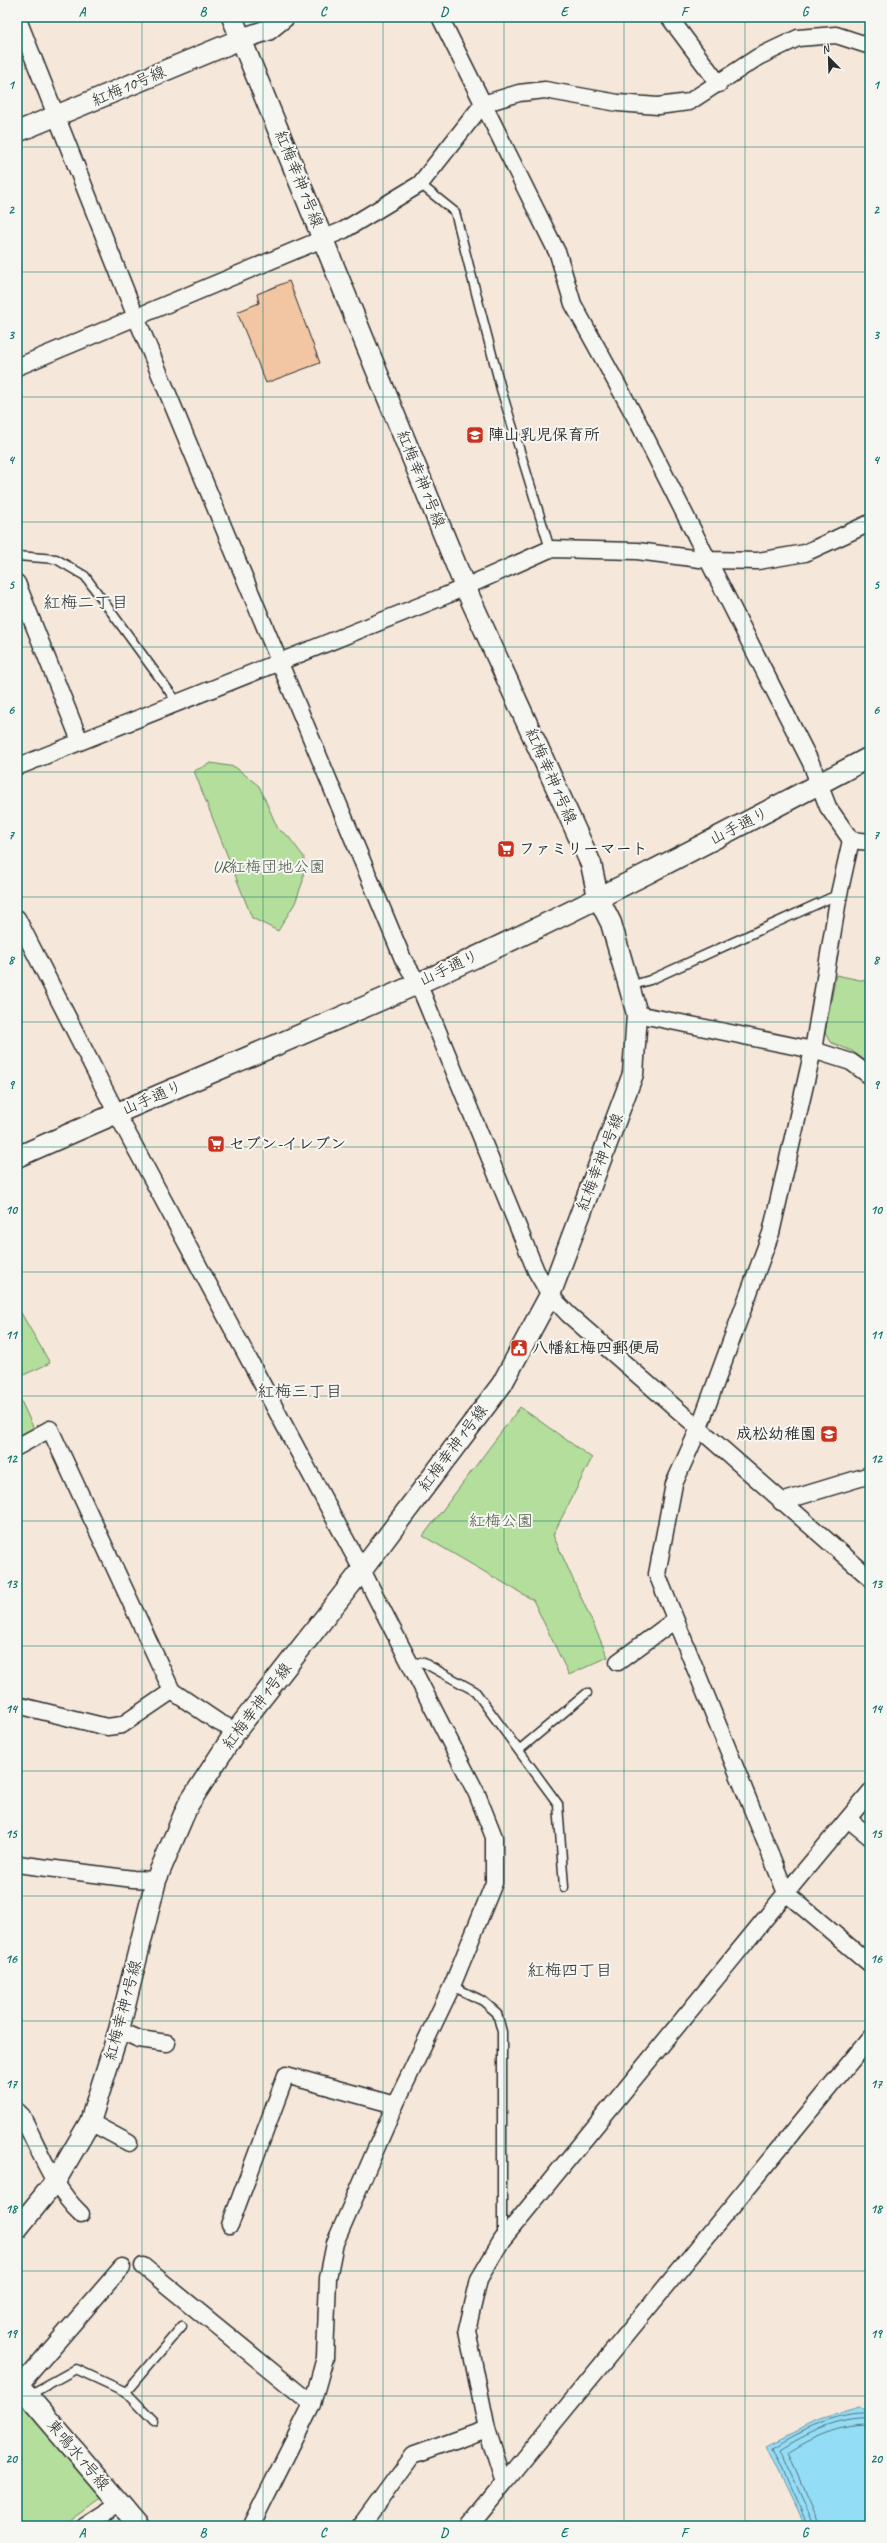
<svg xmlns="http://www.w3.org/2000/svg" width="887" height="2543" font-family="Caveat,'Klee One',sans-serif">
<style>
.green{fill:#b3de9b;stroke:#6f8463}
.water{fill:#94ddf6;stroke:#6a96a5}
.lines{fill:none;stroke-linecap:round;stroke-linejoin:round}
.shore{stroke:#55727c;stroke-width:1}
.building{fill:#f2c6a2;stroke:#2b2b2b}
.service-casing{stroke:#2b2b2b;stroke-width:11}
.minor-casing{stroke:#2b2b2b;stroke-width:19}
.tertiary-casing{stroke:#2b2b2b;stroke-width:23}
.service{stroke:#f6f6f2;stroke-width:8}
.minor{stroke:#f6f6f2;stroke-width:16}
.tertiary{stroke:#f6f6f2;stroke-width:20}
.grid{fill:none;stroke:#0f766e;stroke-width:1;stroke-opacity:0.55}
.labels{text-anchor:middle;dominant-baseline:central;stroke-width:4;stroke-linejoin:round;paint-order:stroke}
.street-label{font-size:16px;fill:#2b2b2b;stroke:#f6f6f2}
.poi-label{font-size:16px;font-weight:bold;fill:#2b2b2b;stroke:#f6f6f2;text-anchor:start}
.park-label{font-size:16px;fill:#4d5847;stroke:#f6f6f2}
.neighbourhood-label{font-size:17px;fill:#2b2b2b;stroke:#f6f6f2}
.neatline{fill:none;stroke:#0f766e;stroke-width:1.5}
.grid-label{font-size:13px;text-anchor:middle;font-weight:bold;fill:#0f766e}
</style>
<rect width="100%" height="100%" fill="#f5e8da"/>
<filter id="ink" filterUnits="userSpaceOnUse"><feTurbulence type="fractalNoise" baseFrequency=".025" numOctaves="2"/><feDisplacementMap in="SourceGraphic" scale="8" xChannelSelector="R" yChannelSelector="G"/><feConvolveMatrix kernelMatrix="1 2 1 2 8 2 1 2 1" color-interpolation-filters="sRGB"/></filter>
<g filter="url(#ink)">
<g class="green">
<polygon points="211,763 235,767 259,786 278,829 288,836 304,857 303,881 295,903 278,931 252,918 194,771"/>
<polygon points="836,975 870,982 870,1064 852,1051 830,1042 825,1033"/>
<polygon points="17,1306 50,1363 17,1378"/>
<polygon points="17,1392 34,1429 17,1437"/>
<polygon points="520,1407 592,1458 553,1535 608,1657 569,1675 533,1600 423,1536"/>
<polygon points="17,2397 102,2496 61,2526 17,2526"/>
</g>
<polygon class="water" points="860,2408 870,2410 870,2526 805,2526 767,2446 817,2421"/>
<g class="lines">
<g class="shore">
<path d="M 808,2526 L 773,2448 C 800,2431 839,2412 870,2414"/>
<path d="M 814,2526 L 780,2450 C 805,2434 840,2417 870,2419"/>
<path d="M 820,2526 L 788,2453 C 810,2438 843,2424 870,2425"/>
</g>
</g>
<g class="building">
<polygon points="870,248 870,259 865,252"/>
<polygon points="289,281 320,363 266,383 237,312 259,303 257,294"/>
</g>
<g class="lines">
<defs>
<g id="service">
<polyline points="420,184 455,212 501,389 550,549"/>
<polyline points="17,556 56,559 85,576 177,702"/>
<polyline points="630,986 650,980 839,894"/>
<polyline points="409,1662 424,1663 475,1691 558,1804 564,1887"/>
<polyline points="519,1750 587,1693"/>
<polyline points="452,1986 483,2001 497,2013 502,2032 502,2237"/>
<polyline points="126,2392 182,2326"/>
<polyline points="29,2395 76,2369 126,2392 154,2421"/>
</g>
<g id="minor">
<polyline points="17,17 136,317 403,959 418,983 428,1007 536,1271 550,1295 568,1314 870,1578"/>
<polyline points="440,17 558,254 573,304 639,424 811,763 828,807 851,840 870,842"/>
<polyline points="669,17 719,84"/>
<polyline points="17,367 344,230 420,184 483,104 519,93 545,90 618,103 658,106 689,102 758,57 798,38 836,35 870,46"/>
<polyline points="17,583 80,741"/>
<polyline points="17,767 447,595 550,549 637,551 708,560 758,561 805,553 870,523"/>
<polyline points="17,918 116,1112 362,1570 477,1794 494,1837 494,1883 452,1986 395,2105 335,2243 328,2278 325,2358 312,2404 251,2526"/>
<polyline points="637,1014 813,1050 851,1062 870,1076"/>
<polyline points="17,1447 50,1429 172,1691 218,1722 236,1731"/>
<polyline points="781,1502 870,1475"/>
<polyline points="618,1662 675,1620"/>
<polyline points="17,1705 107,1727 122,1725 172,1691"/>
<polyline points="870,1792 786,1893 870,1964"/>
<polyline points="848,1819 870,1837"/>
<polyline points="17,1864 133,1879 156,1880"/>
<polyline points="119,2030 139,2039 167,2043"/>
<path d="M 17,2111 L 22,2116 C 39,2149 53,2188 81,2214"/>
<polyline points="90,2122 129,2143"/>
<polyline points="230,2225 286,2075 395,2105"/>
<polyline points="143,2266 312,2404"/>
<polyline points="19,2386 122,2267"/>
<polyline points="504,2483 487,2429 467,2330 479,2279 502,2240 786,1893 657,1574 674,1484 699,1428 771,1233 813,1050 839,894 851,840"/>
<polyline points="85,2526 119,2504"/>
<polyline points="361,2526 412,2456 487,2429"/>
<polyline points="469,2526 870,2038"/>
</g>
<g id="tertiary">
<polyline points="17,132 241,39 268,30 284,17"/>
<path d="M 17,1157 C 149,1098 284,1043 417,984 C 571,915 721,836 870,757"/>
<polyline points="17,2229 55,2182 90,2122 119,2030 156,1880 188,1805 236,1731 362,1570 502,1384 550,1295 633,1074 637,1014 611,923 598,897 591,864 465,587 232,17"/>
<polyline points="17,2383 139,2526"/>
</g>
</defs>
<use href="#service" class="service-casing"/>
<use href="#minor" class="minor-casing"/>
<use href="#tertiary" class="tertiary-casing"/>
<use href="#service" class="service"/>
<use href="#minor" class="minor"/>
<use href="#tertiary" class="tertiary"/>
</g>
</g>
<path class="grid" d="M 142,17 L 142,2526M 263,17 L 263,2526M 383,17 L 383,2526M 504,17 L 504,2526M 624,17 L 624,2526M 745,17 L 745,2526M 17,147 L 870,147M 17,272 L 870,272M 17,397 L 870,397M 17,522 L 870,522M 17,647 L 870,647M 17,772 L 870,772M 17,897 L 870,897M 17,1022 L 870,1022M 17,1147 L 870,1147M 17,1272 L 870,1272M 17,1396 L 870,1396M 17,1521 L 870,1521M 17,1646 L 870,1646M 17,1771 L 870,1771M 17,1896 L 870,1896M 17,2021 L 870,2021M 17,2146 L 870,2146M 17,2271 L 870,2271M 17,2396 L 870,2396"/>
<defs>
<symbol id="school-square" viewBox="-11 -11 22 22"><rect x="-9" y="-9" width="18" height="18" rx="4" fill="#c8321e" stroke="#f6f6f2"/><path d="M0-5L7-2L0 1L-7-2ZM-4 1L0 2.5L4 1V4Q0 6-4 4Z" fill="#fff"/></symbol>
<symbol id="supermarket-square" viewBox="-11 -11 22 22"><rect x="-9" y="-9" width="18" height="18" rx="4" fill="#c8321e" stroke="#f6f6f2"/><path d="M-6-5.5h2.5l.6 2H6L4.5 2H-2.5L-4.4-4H-6ZM-1.5 3.2a1.3 1.3 0 1 0 .1 0ZM3 3.2a1.3 1.3 0 1 0 .1 0Z" fill="#fff"/></symbol>
<symbol id="civic-square" viewBox="-11 -11 22 22"><rect x="-9" y="-9" width="18" height="18" rx="4" fill="#c8321e" stroke="#f6f6f2"/><path d="M-.6-6.5H3V-4.5H.6V-3L4-1V1h2V6H-6V1h2V-1L-.6-3ZM-1.2 2.5V6h2.4V2.5Z" fill="#fff"/></symbol>
</defs>
<g fill-rule="evenodd">
<use href="#school-square" x="465" y="425" width="20" height="20"/>
<use href="#supermarket-square" x="496" y="839" width="20" height="20"/>
<use href="#supermarket-square" x="206" y="1134" width="20" height="20"/>
<use href="#civic-square" x="509" y="1338" width="20" height="20"/>
<use href="#school-square" x="819" y="1424" width="20" height="20"/>
</g>
<g class="labels">
<g class="street-label">
<text transform="translate(129 86) rotate(-23)">紅梅10号線</text>
<text transform="translate(299 179) rotate(68)">紅梅幸神1号線</text>
<text transform="translate(421 479) rotate(68)">紅梅幸神1号線</text>
<text transform="translate(551 776) rotate(66)">紅梅幸神1号線</text>
<text transform="translate(739 826) rotate(-27)">山手通り</text>
<text transform="translate(449 968) rotate(-25)">山手通り</text>
<text transform="translate(152 1098) rotate(-23)">山手通り</text>
<text transform="translate(600 1162) rotate(-69)">紅梅幸神1号線</text>
<text transform="translate(453 1448) rotate(-53)">紅梅幸神1号線</text>
<text transform="translate(257 1706) rotate(-53)">紅梅幸神1号線</text>
<text transform="translate(123 2010) rotate(-75)">紅梅幸神1号線</text>
<text transform="translate(78 2455) rotate(50)">東鳴水1号線</text>
</g>
<g class="poi-label">
<text x="488" y="435">陣山乳児保育所</text>
<text x="519" y="849">ファミリーマート</text>
<text x="229" y="1144">セブン-イレブン</text>
<text x="532" y="1348">八幡紅梅四郵便局</text>
<text x="816" y="1434" text-anchor="end">成松幼稚園</text>
</g>
<g class="park-label">
<text x="269" y="867">UR紅梅団地公園</text>
<text x="501" y="1521">紅梅公園</text>
</g>
<g class="neighbourhood-label">
<text x="86" y="602">紅梅二丁目</text>
<text x="300" y="1391">紅梅三丁目</text>
<text x="570" y="1970">紅梅四丁目</text>
</g>
</g>
<rect width="887" height="2543" fill="none" stroke="#f6f6f2" stroke-width="44"/>
<g transform="translate(829 58) rotate(337)" stroke="#f6f6f2" stroke-width="3" paint-order="stroke">
<path d="M0-3L7 15L0 10L-7 15Z" fill="#2b2b2b"/>
<text y="-6" font-size="11" font-weight="bold" text-anchor="middle" fill="#2b2b2b">N</text>
</g>
<rect x="22" y="22" width="843" height="2499" class="neatline"/>
<g class="grid-label">
<text x="82" y="16">A</text>
<text x="203" y="16">B</text>
<text x="323" y="16">C</text>
<text x="444" y="16">D</text>
<text x="564" y="16">E</text>
<text x="684" y="16">F</text>
<text x="805" y="16">G</text>
<text x="11" y="89">1</text>
<text x="876" y="89">1</text>
<text x="11" y="214">2</text>
<text x="876" y="214">2</text>
<text x="11" y="339">3</text>
<text x="876" y="339">3</text>
<text x="11" y="464">4</text>
<text x="876" y="464">4</text>
<text x="11" y="589">5</text>
<text x="876" y="589">5</text>
<text x="11" y="714">6</text>
<text x="876" y="714">6</text>
<text x="11" y="839">7</text>
<text x="876" y="839">7</text>
<text x="11" y="964">8</text>
<text x="876" y="964">8</text>
<text x="11" y="1089">9</text>
<text x="876" y="1089">9</text>
<text x="11" y="1214">10</text>
<text x="876" y="1214">10</text>
<text x="11" y="1339">11</text>
<text x="876" y="1339">11</text>
<text x="11" y="1463">12</text>
<text x="876" y="1463">12</text>
<text x="11" y="1588">13</text>
<text x="876" y="1588">13</text>
<text x="11" y="1713">14</text>
<text x="876" y="1713">14</text>
<text x="11" y="1838">15</text>
<text x="876" y="1838">15</text>
<text x="11" y="1963">16</text>
<text x="876" y="1963">16</text>
<text x="11" y="2088">17</text>
<text x="876" y="2088">17</text>
<text x="11" y="2213">18</text>
<text x="876" y="2213">18</text>
<text x="11" y="2338">19</text>
<text x="876" y="2338">19</text>
<text x="11" y="2463">20</text>
<text x="876" y="2463">20</text>
<text x="82" y="2537">A</text>
<text x="203" y="2537">B</text>
<text x="323" y="2537">C</text>
<text x="444" y="2537">D</text>
<text x="564" y="2537">E</text>
<text x="684" y="2537">F</text>
<text x="805" y="2537">G</text>
</g>
</svg>
